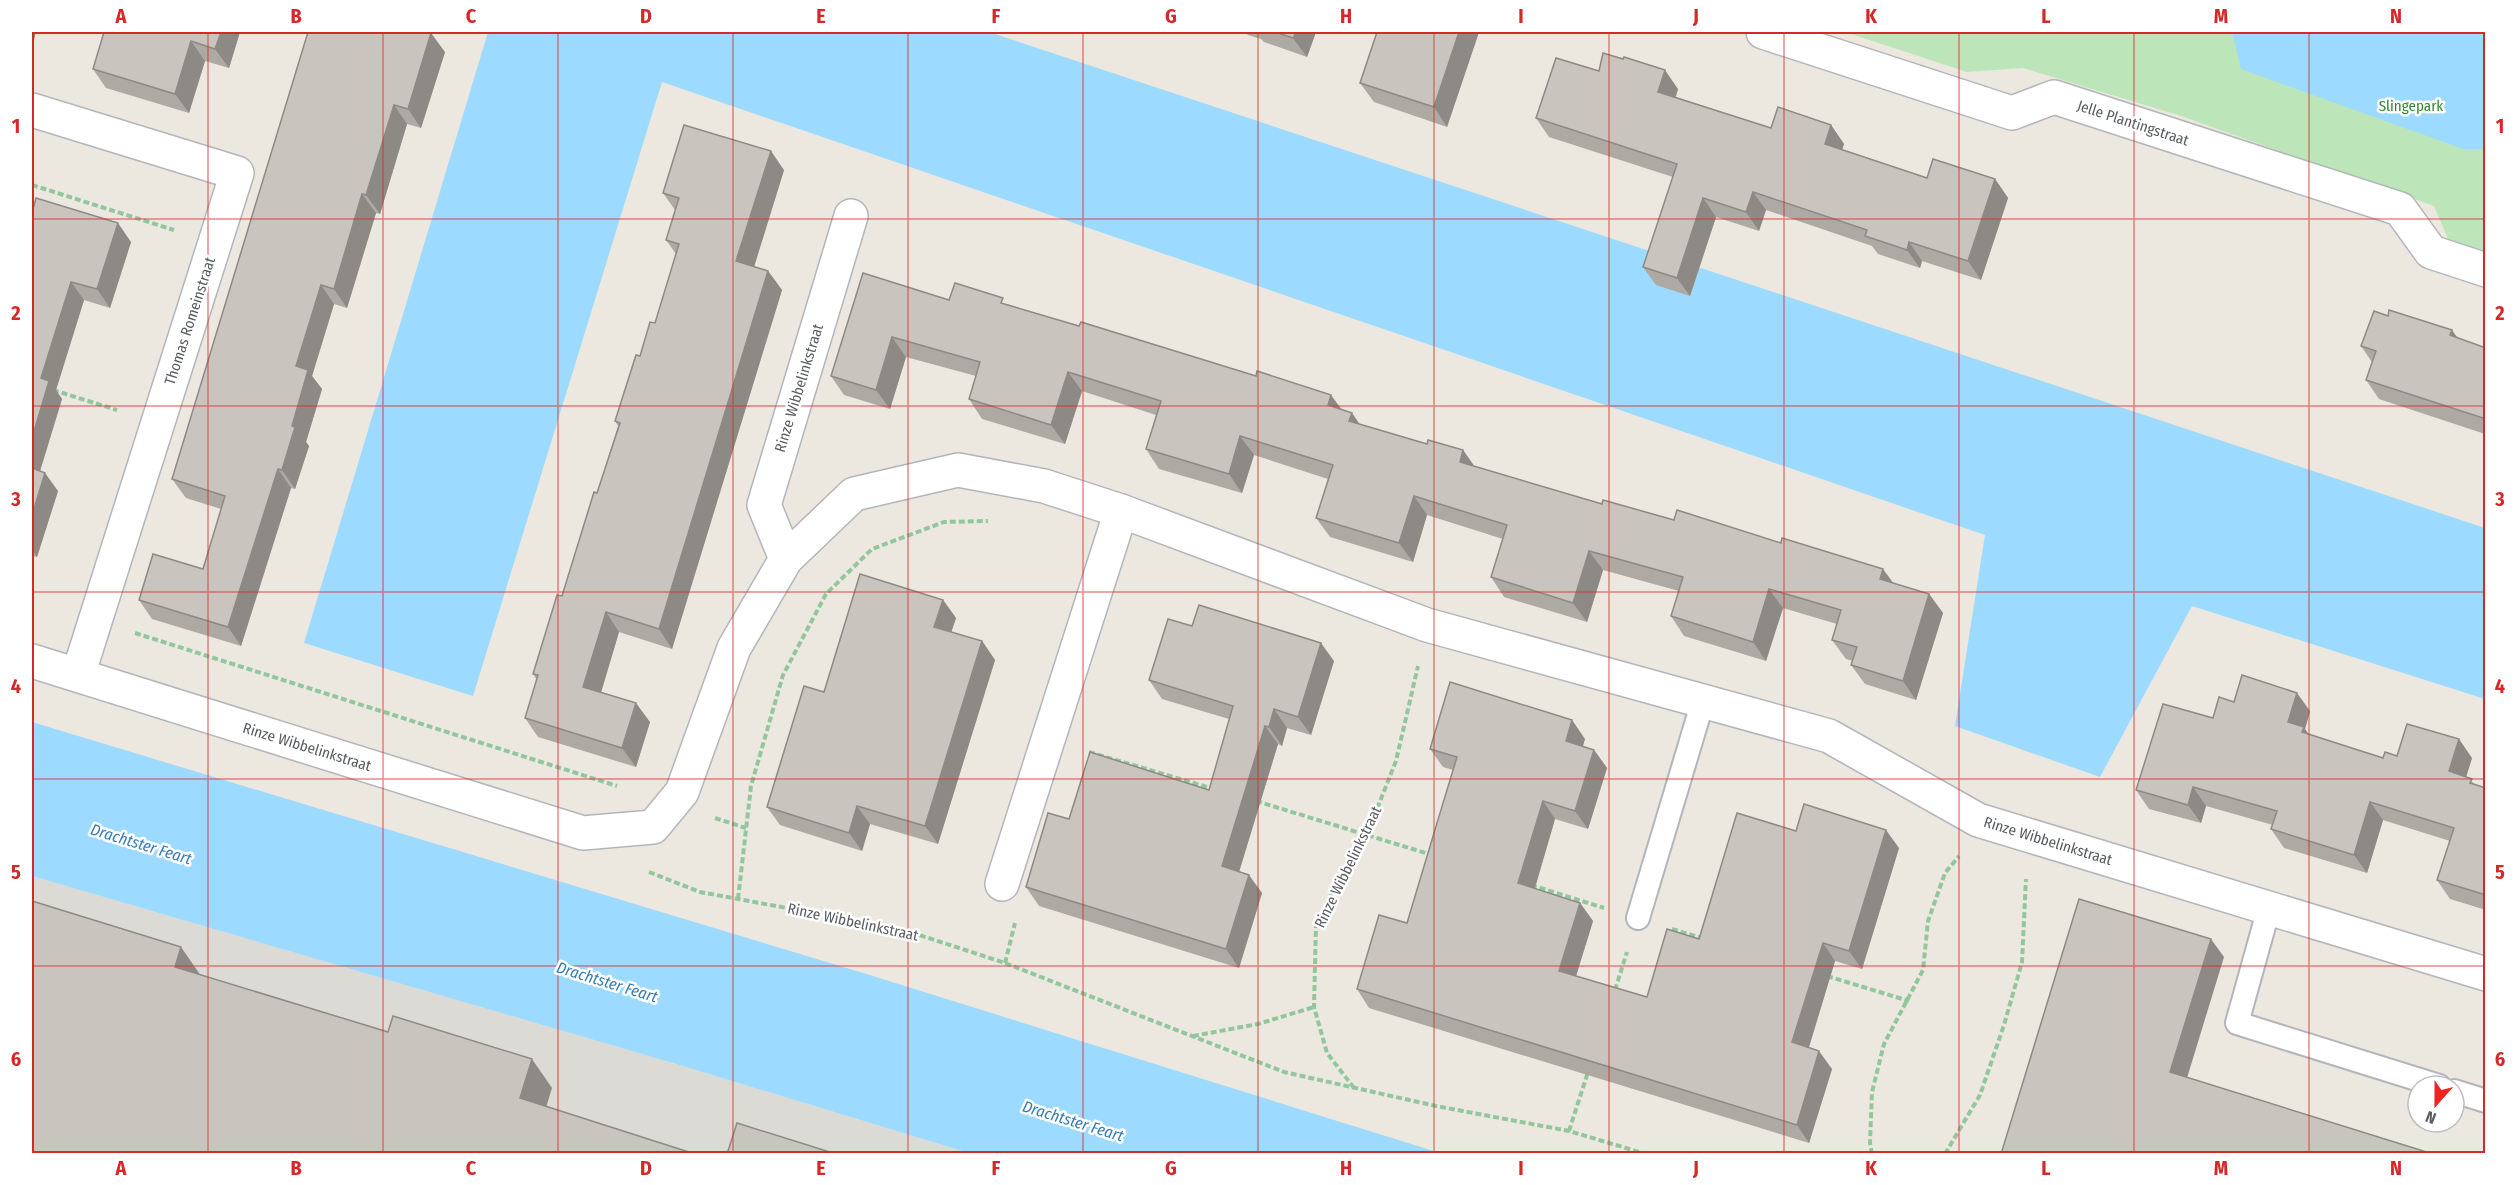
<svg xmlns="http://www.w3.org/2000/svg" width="2517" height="1185" font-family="'Fira Sans Condensed',sans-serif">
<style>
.industrial{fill:#dcdad4}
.green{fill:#bce6b9}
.water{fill:#9cdaff}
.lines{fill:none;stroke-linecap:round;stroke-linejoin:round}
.lane-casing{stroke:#b2b6bb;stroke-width:26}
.street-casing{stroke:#b2b6bb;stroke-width:36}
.path{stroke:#92c79e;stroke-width:4;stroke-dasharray:6 3;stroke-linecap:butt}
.lane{stroke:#fff;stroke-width:22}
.street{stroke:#fff;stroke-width:33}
.wall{fill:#ada9a3}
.shaded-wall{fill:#8d8a85}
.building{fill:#c9c5be;stroke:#8d8a85;stroke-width:1.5}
.grid{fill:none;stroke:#d62828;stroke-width:1.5;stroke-opacity:0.55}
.labels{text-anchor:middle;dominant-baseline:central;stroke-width:5;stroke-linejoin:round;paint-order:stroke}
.park-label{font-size:15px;fill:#318730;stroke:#fff}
.street-label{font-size:15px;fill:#585c61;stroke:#fff}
.water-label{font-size:16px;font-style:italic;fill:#357bb5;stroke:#fff}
.neatline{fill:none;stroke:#d62828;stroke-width:2}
.grid-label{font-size:20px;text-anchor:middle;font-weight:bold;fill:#d62828}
</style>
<rect width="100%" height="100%" fill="#ece8df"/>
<polygon class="industrial" points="32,876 673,1063 969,1153 32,1153"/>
<polygon class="green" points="1845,32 2485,32 2485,252 2449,241 2434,206 2181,116 2023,68 1967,72"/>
<g class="water">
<polygon points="488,32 989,32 2485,528 2485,699 2192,606 2100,777 1955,726 1985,535 662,82 473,696 304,643"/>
<polygon points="2232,32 2485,32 2485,149 2463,149 2241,69"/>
<polygon points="32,722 873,976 1440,1153 969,1153 673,1063 32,876"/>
</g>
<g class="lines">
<defs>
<g id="lane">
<polyline points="2269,908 2237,1023 2439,1086"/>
<polyline points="1638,918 1703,701"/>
<polyline points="2454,1091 2486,1101"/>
</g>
<g id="street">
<polyline points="1763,32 2012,113 2054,97 2400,209 2431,252 2486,270"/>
<polyline points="32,110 237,173 78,675"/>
<polyline points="786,559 764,505 851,216"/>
<polyline points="32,661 583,833 653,827 682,792 734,648 786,559 854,494 958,470 1044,486 1121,511 1427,625 1829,736 1978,820 2486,974"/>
<polyline points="1002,884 1121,511"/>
</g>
</defs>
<use href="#lane" class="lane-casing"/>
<use href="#street" class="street-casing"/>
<g class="path">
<polyline points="32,185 174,230"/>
<polyline points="53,390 117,410"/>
<polyline points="135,633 617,786"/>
<polyline points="1089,752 1214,789"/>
<polyline points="1256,801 1432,855"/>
<polyline points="715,818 746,828"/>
<polyline points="649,872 700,892 901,929 1005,963 1284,1072 1436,1106 1569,1131 1646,1154"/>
<polyline points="1531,885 1604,908"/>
<polyline points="738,899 751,786 783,675 826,594 872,549 944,522 988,521"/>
<polyline points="1672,929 1702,938"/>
<polyline points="1005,963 1015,923"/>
<polyline points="1827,976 1909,1001"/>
<polyline points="1615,990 1627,952"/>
<polyline points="1193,1036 1258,1024 1314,1007"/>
<polyline points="1354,1088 1327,1053 1314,1007 1316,925 1336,885 1367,834 1396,761 1418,666"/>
<polyline points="1569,1131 1588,1072"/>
<polyline points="1872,1154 1870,1143 1872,1092 1884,1044 1923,970 1928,921 1945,873 1959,856"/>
<polyline points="1945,1154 1980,1095 2004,1025 2022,962 2026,879"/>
</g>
<use href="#lane" class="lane"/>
<use href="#street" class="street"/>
</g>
<g class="wall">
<polygon points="104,32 240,32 229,68 205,61 189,113 106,88 93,69"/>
<polygon points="308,32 445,52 421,128 407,124 380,214 376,213 347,308 334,304 312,376 322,389 306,442 309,446 295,489 291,488 241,646 152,619 139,600 203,569 221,509 186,498 172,479"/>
<polygon points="1245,32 1316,32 1307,57 1264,42 1261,39 1248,35"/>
<polygon points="1377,32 1479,32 1447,127 1374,102 1360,83"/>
<polygon points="1599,71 1678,89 1676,97 1771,128 1831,125 1844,144 1842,150 1927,178 1995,179 2008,198 1981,280 1922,261 1920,268 1878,254 1872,246 1766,210 1759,231 1716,217 1690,296 1656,285 1643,267 1673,177 1549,137 1536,118"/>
<polygon points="784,170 754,266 768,271 782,290 672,649 619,632 601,692 650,722 636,767 538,737 525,718 537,680 533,674 562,596 597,493 618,426 615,421 640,356 655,323 676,254 666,240 675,210 663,193"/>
<polygon points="32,205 131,242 110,308 84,300 56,390 62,399 40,471 58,491 37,557 32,556"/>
<polygon points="949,300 1007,304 1352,413 1359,424 1427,444 1463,450 1474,466 1602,504 1929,594 1943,613 1916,700 1865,684 1851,665 1853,661 1846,659 1832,640 1837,624 1783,608 1766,661 1684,636 1671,616 1679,591 1603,570 1587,622 1504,597 1491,577 1503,539 1427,515 1413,562 1330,537 1316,518 1328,479 1254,455 1242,493 1159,469 1146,449 1156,415 1082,391 1065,444 982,419 969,399 976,376 906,357 890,409 844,395 831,376"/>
<polygon points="2388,316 2452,330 2457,338 2486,348 2486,435 2485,434 2379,399 2366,380 2372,362 2361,346"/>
<polygon points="943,600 956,618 951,632 982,641 995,660 938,844 870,824 862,851 780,825 767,807 824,692"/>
<polygon points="1192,626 1334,661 1311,735 1287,728 1282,746 1278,744 1239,872 1262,893 1239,968 1039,906 1026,887 1069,819 1209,790 1229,719 1162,699 1149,680"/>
<polygon points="2234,702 2310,711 2305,729 2308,734 2383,758 2397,756 2472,758 2466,777 2476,785 2486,788 2486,910 2450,899 2437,880 2450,841 2383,820 2367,873 2284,848 2271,829 2273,825 2206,806 2201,823 2149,809 2136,790 2213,718"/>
<polygon points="1585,739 1582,746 1594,750 1607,768 1588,829 1555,819 1535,888 1580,903 1593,921 1576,976 1647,997 1796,831 1899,848 1862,969 1835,961 1809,1047 1832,1069 1809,1143 1369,1008 1357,989 1407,923 1453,770 1443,767 1430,749"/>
</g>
<g class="shaded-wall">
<polygon points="32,32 36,32 32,48"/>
<polygon points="221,32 240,32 229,68 215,49"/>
<polygon points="1296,32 1316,32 1307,57 1293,38"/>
<polygon points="1459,32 1479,32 1447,127 1434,107"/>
<polygon points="431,33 445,52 421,128 408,109"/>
<polygon points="191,41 205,61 189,113 175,94"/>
<polygon points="1665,70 1678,89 1671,110 1658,92"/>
<polygon points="394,105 407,124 380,214 366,195"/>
<polygon points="1831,125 1844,144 1838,162 1825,144"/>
<polygon points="771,151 784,170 750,280 736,261"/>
<polygon points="1995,179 2008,198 1981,280 1968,261"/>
<polygon points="1753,192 1766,210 1759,231 1746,212"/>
<polygon points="362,194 376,213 347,308 334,289"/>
<polygon points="1703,198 1716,217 1690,296 1677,278"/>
<polygon points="118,223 131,242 110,308 97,289"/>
<polygon points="1909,242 1922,261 1920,268 1907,250"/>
<polygon points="768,271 782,290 672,649 659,629"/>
<polygon points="71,282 84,300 56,390 62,399 36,484 32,478 32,438 41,378"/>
<polygon points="321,285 334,304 312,376 322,389 306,442 309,446 295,489 282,470 292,426 296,366"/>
<polygon points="2452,330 2465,349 2450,335"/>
<polygon points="892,337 906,357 890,409 876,390"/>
<polygon points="1068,372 1082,391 1065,444 1051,425"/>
<polygon points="1331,395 1345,414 1328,405"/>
<polygon points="1352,413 1365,432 1349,421"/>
<polygon points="1240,436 1254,455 1242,493 1229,474"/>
<polygon points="1463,450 1477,470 1460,462"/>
<polygon points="278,469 291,488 241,646 228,627"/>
<polygon points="45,473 58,491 37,557 32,549 32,515"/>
<polygon points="1414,496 1427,515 1413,562 1399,543"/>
<polygon points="1589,551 1603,570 1587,622 1573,603"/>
<polygon points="1883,569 1897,588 1880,579"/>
<polygon points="1769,589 1783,608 1766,661 1753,642"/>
<polygon points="1929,594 1943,613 1916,700 1903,681"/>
<polygon points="943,600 956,618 947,645 934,627"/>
<polygon points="606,612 619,632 597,706 583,687"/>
<polygon points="982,641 995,660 938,844 925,826"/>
<polygon points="1321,643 1334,661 1311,735 1298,717"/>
<polygon points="2297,693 2310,711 2305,729 2317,746 2288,722"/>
<polygon points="636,703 650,722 636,767 622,748"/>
<polygon points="1274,709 1287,728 1282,746 1269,727"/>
<polygon points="1572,720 1585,739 1579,760 1566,741"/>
<polygon points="1265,726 1278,744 1235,885 1222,866"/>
<polygon points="2459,739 2472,758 2462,790 2449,771"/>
<polygon points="1594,750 1607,768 1588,829 1575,811"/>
<polygon points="2193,787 2206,806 2201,823 2188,805"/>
<polygon points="1543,801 1555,819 1531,901 1518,883"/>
<polygon points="2370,802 2383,820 2367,873 2354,855"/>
<polygon points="857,806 870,824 862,851 849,833"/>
<polygon points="1886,830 1899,848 1862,969 1849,951"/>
<polygon points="1249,875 1262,893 1239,968 1226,949"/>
<polygon points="1580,903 1593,921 1572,989 1559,971"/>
<polygon points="2211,939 2224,957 2183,1091 2170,1072"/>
<polygon points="1823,943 1835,961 1805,1060 1792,1042"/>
<polygon points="181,947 201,976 175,967"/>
<polygon points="1819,1051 1832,1069 1809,1143 1797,1125"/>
<polygon points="532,1059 552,1088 540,1127 520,1098"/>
</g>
<g class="building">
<polygon points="104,32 221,32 215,49 191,41 175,94 93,69"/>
<polygon points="308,32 426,32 431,33 408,109 394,105 366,195 362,194 334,289 321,285 296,366 308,370 292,426 295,427 282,470 278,469 228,627 139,600 153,554 203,569 225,496 172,479"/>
<polygon points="1275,32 1296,32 1293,38"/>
<polygon points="1377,32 1459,32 1434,107 1360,83"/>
<polygon points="1603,53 1623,59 1624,57 1665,70 1658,92 1771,128 1778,107 1831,125 1825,144 1927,178 1933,159 1995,179 1968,261 1909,242 1907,250 1865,236 1867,230 1753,192 1746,212 1703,198 1677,278 1643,267 1677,164 1536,118 1556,58 1599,71"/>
<polygon points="684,125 771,151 736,261 768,271 659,629 606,612 583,687 636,703 622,748 525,718 538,675 533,674 557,595 562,596 594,492 597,493 620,423 615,421 636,355 640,356 650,322 655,323 679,244 666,240 679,198 663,193"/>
<polygon points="36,198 118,223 97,289 71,282 41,378 49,381 32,438 32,205 34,206"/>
<polygon points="863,273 949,300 955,283 1003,298 1001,303 1079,326 1081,322 1256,376 1257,371 1331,395 1328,405 1352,413 1349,421 1427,444 1428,440 1463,450 1460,462 1602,504 1603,500 1674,520 1677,510 1781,543 1782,538 1883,569 1880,579 1929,594 1903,681 1851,665 1857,647 1832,640 1841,610 1769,589 1753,642 1671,616 1683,577 1589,551 1573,603 1491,577 1507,525 1414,496 1399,543 1316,518 1333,465 1240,436 1229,474 1146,449 1161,401 1068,372 1051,425 969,399 980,362 892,337 876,390 831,376"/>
<polygon points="2389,310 2452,330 2450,335 2486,348 2486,419 2366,380 2376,351 2361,346 2374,311 2388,316"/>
<polygon points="32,468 45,473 32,515"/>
<polygon points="860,574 943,600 934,627 982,641 925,826 857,806 849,833 767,807 804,686 824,692"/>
<polygon points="1199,605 1321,643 1298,717 1274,709 1269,727 1265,726 1222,866 1249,875 1226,949 1026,887 1048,813 1069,819 1090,752 1209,790 1233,706 1149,680 1168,619 1192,626"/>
<polygon points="2242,675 2297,693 2288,722 2304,727 2302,732 2383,758 2385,752 2397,756 2407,724 2459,739 2449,771 2472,779 2470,783 2486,788 2486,895 2437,880 2454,828 2370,802 2354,855 2271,829 2277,811 2193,787 2188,805 2136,790 2163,704 2213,718 2219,697 2234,702"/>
<polygon points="1450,682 1572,720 1566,741 1594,750 1575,811 1543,801 1518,883 1580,903 1559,971 1647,997 1667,929 1699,939 1737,813 1796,831 1804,804 1886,830 1849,951 1823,943 1792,1042 1819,1051 1797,1125 1357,989 1379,915 1407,923 1437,823 1457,757 1430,749"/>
<polygon points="2079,899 2211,939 2170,1072 2433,1154 2001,1154"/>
<polygon points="32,901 181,947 175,967 388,1032 393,1016 532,1059 520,1098 695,1154 32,1154"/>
<polygon points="737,1123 836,1154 727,1154"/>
</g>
<path class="grid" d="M 208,32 L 208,1154M 383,32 L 383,1154M 558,32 L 558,1154M 733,32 L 733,1154M 908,32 L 908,1154M 1083,32 L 1083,1154M 1258,32 L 1258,1154M 1434,32 L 1434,1154M 1609,32 L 1609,1154M 1784,32 L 1784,1154M 1959,32 L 1959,1154M 2134,32 L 2134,1154M 2309,32 L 2309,1154M 32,219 L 2486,219M 32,406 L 2486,406M 32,592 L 2486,592M 32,779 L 2486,779M 32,966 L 2486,966"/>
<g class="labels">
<g class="park-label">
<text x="2411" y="106">Slingepark</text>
</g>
<g class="street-label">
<text transform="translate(2133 123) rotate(18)">Jelle Plantingstraat</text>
<text transform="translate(190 321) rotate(-72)">Thomas Romeinstraat</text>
<text transform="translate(799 388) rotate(-73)">Rinze Wibbelinkstraat</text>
<text transform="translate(307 747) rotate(17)">Rinze Wibbelinkstraat</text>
<text transform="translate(2048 841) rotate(17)">Rinze Wibbelinkstraat</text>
<text transform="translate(1348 867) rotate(-64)">Rinze Wibbelinkstraat</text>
<text transform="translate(853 922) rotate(12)">Rinze Wibbelinkstraat</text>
</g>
<g class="water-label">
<text transform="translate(141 844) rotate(17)">Drachtster Feart</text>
<text transform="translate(607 982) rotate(17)">Drachtster Feart</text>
<text transform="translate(1073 1121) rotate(17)">Drachtster Feart</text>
</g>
</g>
<rect width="2517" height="1185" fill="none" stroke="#ffffff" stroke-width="66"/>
<g transform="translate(2436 1104) rotate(201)"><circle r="28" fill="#ffffff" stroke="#bcbec0" stroke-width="1.5"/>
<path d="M0-4.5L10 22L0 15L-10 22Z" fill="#f12320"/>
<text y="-9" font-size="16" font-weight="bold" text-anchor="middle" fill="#585c61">N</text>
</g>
<rect x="33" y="33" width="2451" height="1119" class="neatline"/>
<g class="grid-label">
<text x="121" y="23">A</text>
<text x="296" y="23">B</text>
<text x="471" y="23">C</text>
<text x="646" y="23">D</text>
<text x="821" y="23">E</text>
<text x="996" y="23">F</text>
<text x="1171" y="23">G</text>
<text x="1346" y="23">H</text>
<text x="1521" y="23">I</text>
<text x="1696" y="23">J</text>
<text x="1871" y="23">K</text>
<text x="2046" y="23">L</text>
<text x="2221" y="23">M</text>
<text x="2396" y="23">N</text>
<text x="16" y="133">1</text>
<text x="2500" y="133">1</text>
<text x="16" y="320">2</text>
<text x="2500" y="320">2</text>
<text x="16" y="506">3</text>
<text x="2500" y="506">3</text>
<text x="16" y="693">4</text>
<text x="2500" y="693">4</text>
<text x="16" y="879">5</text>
<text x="2500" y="879">5</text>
<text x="16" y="1066">6</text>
<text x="2500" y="1066">6</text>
<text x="121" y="1175">A</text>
<text x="296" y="1175">B</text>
<text x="471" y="1175">C</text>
<text x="646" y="1175">D</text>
<text x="821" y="1175">E</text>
<text x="996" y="1175">F</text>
<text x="1171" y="1175">G</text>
<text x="1346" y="1175">H</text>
<text x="1521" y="1175">I</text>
<text x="1696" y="1175">J</text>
<text x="1871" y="1175">K</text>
<text x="2046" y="1175">L</text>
<text x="2221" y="1175">M</text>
<text x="2396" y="1175">N</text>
</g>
</svg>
